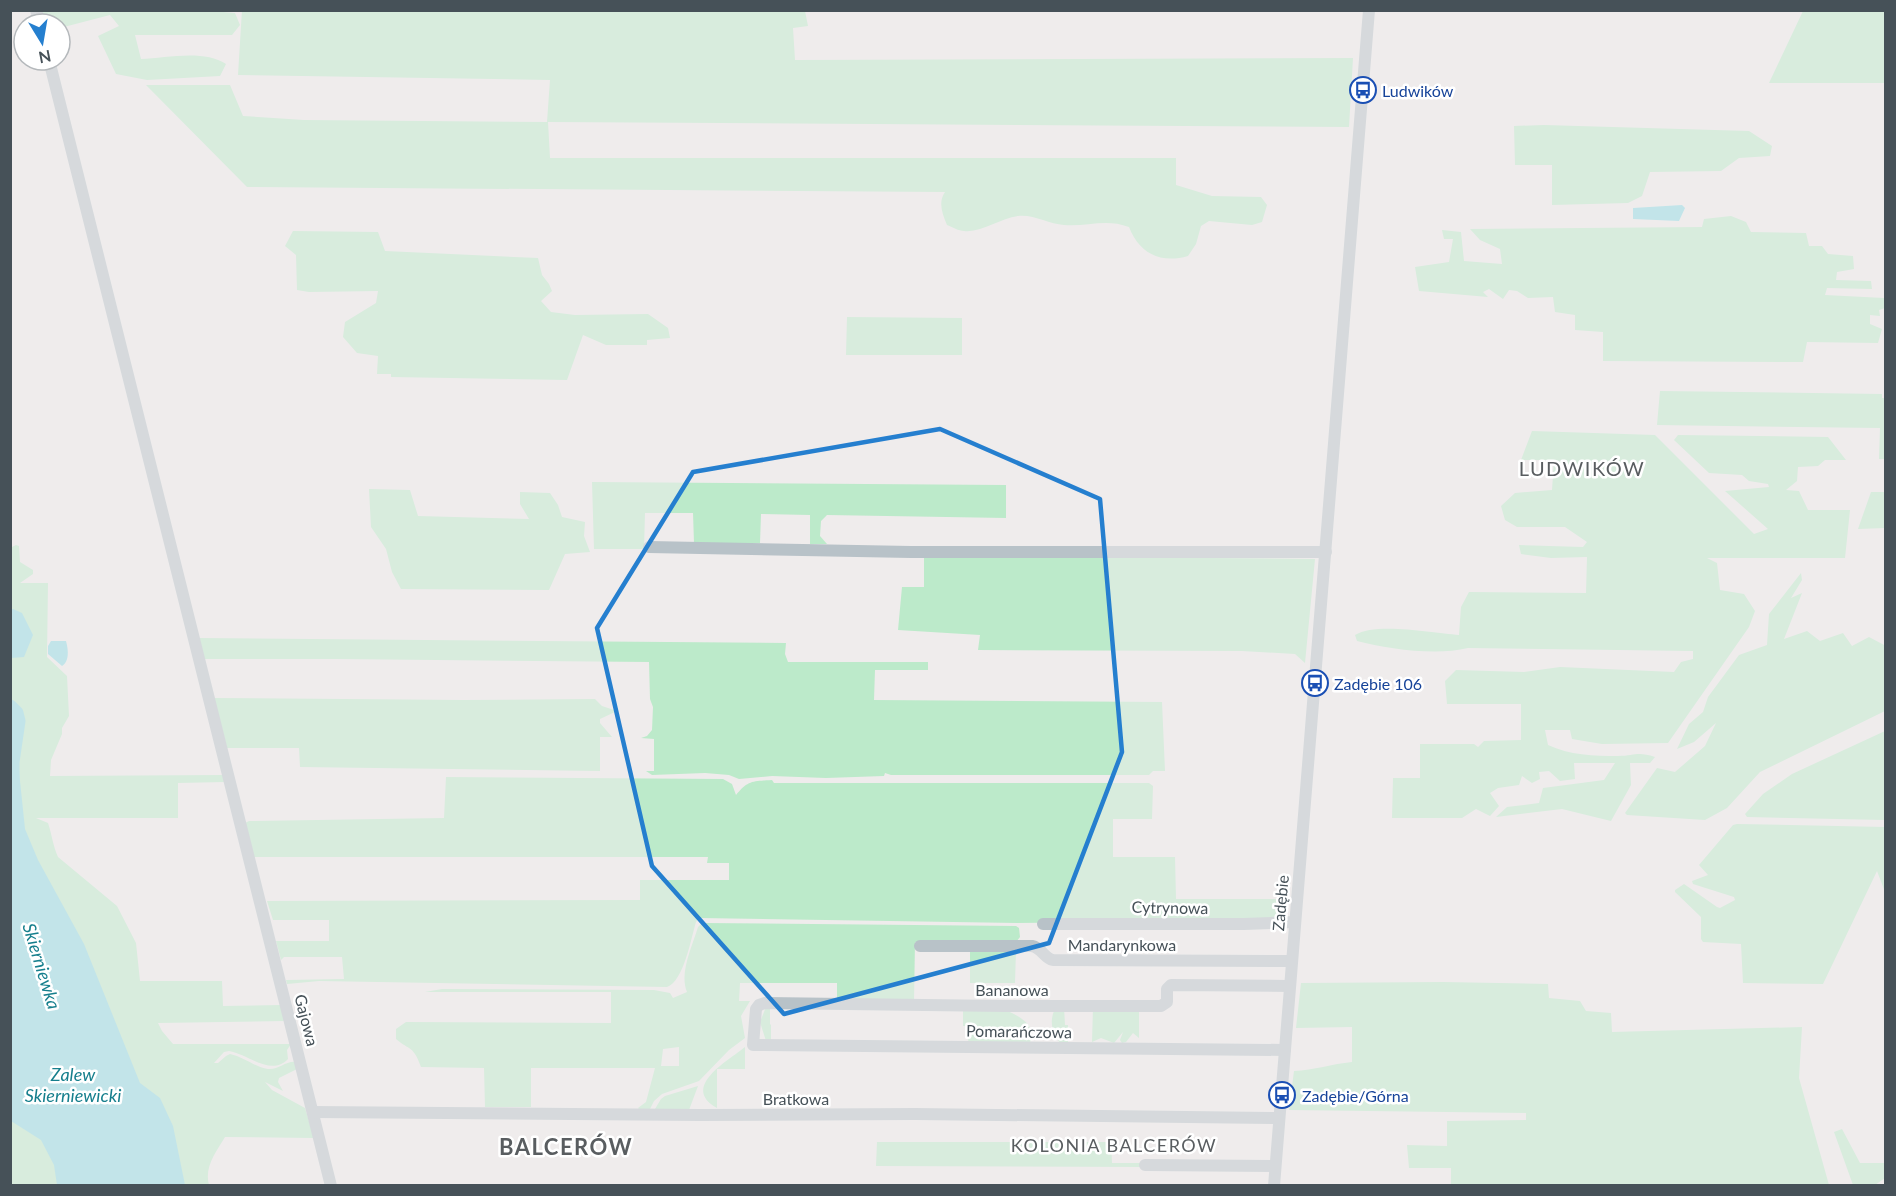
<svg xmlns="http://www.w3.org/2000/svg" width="1896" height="1196" font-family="Lato,sans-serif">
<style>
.green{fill:#bceaca;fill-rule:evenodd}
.water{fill:#8cdae5}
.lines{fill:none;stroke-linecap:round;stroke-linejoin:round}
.river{stroke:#8cdae5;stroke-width:15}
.minor{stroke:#b8c2c8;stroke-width:12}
.marked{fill:none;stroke:#257fcf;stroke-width:4.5;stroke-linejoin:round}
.labels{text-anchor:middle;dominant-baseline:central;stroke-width:5;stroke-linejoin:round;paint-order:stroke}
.transit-label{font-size:16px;fill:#164399;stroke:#fff;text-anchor:start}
.street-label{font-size:16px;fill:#465158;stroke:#fff}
.water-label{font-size:18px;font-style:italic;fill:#167f8d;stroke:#fff}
.neighbourhood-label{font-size:18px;letter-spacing:1.5px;fill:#595d60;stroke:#fff}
.quarter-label{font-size:20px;letter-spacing:1.5px;fill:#595d60;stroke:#fff}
.district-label{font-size:22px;font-weight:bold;letter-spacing:1.5px;fill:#595d60;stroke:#fff}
</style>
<rect width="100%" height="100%" fill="#efecec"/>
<g class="green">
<path d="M 200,10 L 235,13 L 240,25 L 232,35 L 135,35 L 141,59 C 166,58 204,49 226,64 L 220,76 L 147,80 L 116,74 L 98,36 L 119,26 L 110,15 L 60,28 L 60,24 L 44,24 L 31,11 Z"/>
<path d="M 242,10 L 805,11 L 808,26 L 793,28 L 795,60 L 1353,58 L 1349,127 L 548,122 L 550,158 L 1176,158 L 1176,185 L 1212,196 L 1261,197 L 1267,205 L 1262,222 L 1252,225 L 1209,221 L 1201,226 L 1196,244 L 1188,256 C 1160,264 1139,253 1129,227 C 1106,218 1086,227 1064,225 C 1049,224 1033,214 1018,216 C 1000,218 982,233 964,231 C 959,231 952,227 947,225 C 942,213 938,202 945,192 L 247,187 L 146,85 L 230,85 L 243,116 L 304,120 L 547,122 L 550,80 L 238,75 Z"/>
<polygon points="1803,11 1885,11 1885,83 1769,83"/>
<polygon points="1544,125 1749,131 1772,146 1770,156 1739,158 1721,171 1650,172 1642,196 1628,203 1552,205 1552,165 1515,165 1514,126"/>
<polygon points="1731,216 1746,222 1751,232 1806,233 1809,246 1822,246 1828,254 1853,256 1854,269 1837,272 1836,280 1871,281 1872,289 1827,288 1825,295 1884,298 1885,293 1885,308 1879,310 1880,316 1870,315 1870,324 1882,329 1878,343 1807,342 1803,362 1603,361 1603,332 1575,330 1575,315 1555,312 1553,297 1528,298 1517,291 1509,290 1503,299 1489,289 1483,292 1488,297 1419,291 1415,267 1449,262 1453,239 1444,239 1442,230 1461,232 1464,261 1502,264 1500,249 1480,240 1470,229 1702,227 1704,219"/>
<polygon points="293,231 378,232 385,251 538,258 542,275 549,284 552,291 541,301 551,312 575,315 648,314 668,328 670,338 647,340 647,345 606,345 583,335 567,380 391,377 391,374 377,374 378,356 357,353 343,337 345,322 376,303 378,291 309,292 297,290 296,255 285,246"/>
<polygon points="847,317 962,318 962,355 846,355"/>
<polygon points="1660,391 1882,394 1882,398 1885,398 1885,459 1879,459 1880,428 1657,425"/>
<path d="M 1532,431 L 1655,435 L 1754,534 L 1768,529 L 1725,491 L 1769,487 L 1768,484 L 1749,481 L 1742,475 L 1709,473 L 1674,440 L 1678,435 L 1828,437 L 1846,460 L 1825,460 L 1818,466 L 1798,467 L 1797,481 L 1786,490 L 1799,491 L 1808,510 L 1850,510 L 1845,558 L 1707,558 L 1717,563 L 1720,590 L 1744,594 L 1755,611 L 1749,627 L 1668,743 L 1602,744 L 1572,739 L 1570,730 L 1545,730 L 1548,745 C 1569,755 1594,756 1618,756 C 1635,756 1637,751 1655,757 L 1650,763 L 1630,763 L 1631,785 L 1611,821 L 1562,809 L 1496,817 L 1507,807 L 1539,803 L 1543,788 L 1604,780 L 1615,763 L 1574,763 L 1575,779 L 1560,781 L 1549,771 L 1539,772 L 1540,779 L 1532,783 L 1522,776 L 1519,785 L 1498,788 L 1490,793 L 1499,806 L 1490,816 L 1476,809 L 1462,818 L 1392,818 L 1393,778 L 1420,778 L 1420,744 L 1474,744 L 1478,747 L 1484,741 L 1521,740 L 1521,704 L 1447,704 L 1445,681 L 1456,670 L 1524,672 L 1560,667 L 1674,672 L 1681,662 L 1693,659 L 1693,651 L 1468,648 C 1436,656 1388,649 1357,641 L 1355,635 C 1376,622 1433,633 1459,635 L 1461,607 L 1469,592 L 1586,593 L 1587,557 L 1551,558 L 1521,554 L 1519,545 L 1583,547 L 1587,542 L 1565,527 L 1517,527 L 1505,520 L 1501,506 L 1515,493 L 1552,490 L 1554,460 L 1521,460 Z"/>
<polygon points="592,482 1006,485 1006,518 827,515 821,521 820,536 827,544 810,544 810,515 761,514 760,543 694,543 693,513 645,513 644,549 594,549"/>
<polygon points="369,489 410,490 418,516 529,519 520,504 520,492 550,493 558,505 562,517 585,522 584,536 590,552 565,554 549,590 401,589 392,572 386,549 371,527"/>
<polygon points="1871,492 1885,492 1885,528 1858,529"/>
<path d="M 16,545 L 19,546 L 20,562 L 33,570 L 33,574 L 20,583 L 48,583 L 47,657 L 67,676 L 69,716 L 62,728 L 62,734 L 51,760 L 50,776 L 223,775 L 225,782 L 178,783 L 178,818 L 36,818 L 48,823 C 52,835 53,846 58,857 L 117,906 L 136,943 L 140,981 L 222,981 L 223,1006 L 281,1005 L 285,1021 L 158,1023 L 162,1031 L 173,1044 L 291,1044 L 287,1050 L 288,1059 C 271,1077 248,1054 229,1051 L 224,1052 L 214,1063 L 218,1063 L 226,1056 L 230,1054 C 244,1057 255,1067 268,1069 C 279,1070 286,1060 297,1062 L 299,1068 L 279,1078 L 278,1082 L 283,1091 L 265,1082 L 272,1090 L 305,1108 L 314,1138 L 225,1137 C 216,1152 204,1167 209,1185 L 11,1185 L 10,548 Z"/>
<polygon points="1087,557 1315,559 1305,663 1295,654 1242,651 978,650 980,635 898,630 902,587 924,587 924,558"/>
<polygon points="1801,573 1802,580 1791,598 1802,593 1784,639 1807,631 1820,641 1843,633 1852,646 1869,637 1886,646 1885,711 1760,772 1727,808 1705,820 1627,815 1625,813 1657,768 1675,772 1705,746 1716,723 1694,742 1677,749 1689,724 1703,712 1708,697 1739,655 1767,645 1769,614"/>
<polygon points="199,638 786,643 785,654 788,662 928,662 928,670 875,670 874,700 1162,702 1165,771 1153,771 1149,775 891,775 885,773 884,776 826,778 772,776 739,779 729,775 705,773 652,775 646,771 654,771 654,739 641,738 647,736 652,730 653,707 650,699 649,662 337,659 204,659"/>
<polygon points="214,698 463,700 595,699 602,706 617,711 600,719 600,723 612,737 600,737 600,771 300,767 299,748 227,748"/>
<polygon points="1885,731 1885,820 1747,817 1745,814 1763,794 1792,774"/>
<path d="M 446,777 L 723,779 L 732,784 L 736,795 C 748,780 753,781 772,780 L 774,783 L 1149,783 L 1153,786 L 1152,819 L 1113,819 L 1113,857 L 1175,857 L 1176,899 L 1287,899 L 1286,920 L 1017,923 L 699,918 L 696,922 C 691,938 684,981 667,987 L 319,981 L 287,984 L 286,980 L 344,979 L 342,957 L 284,957 L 281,960 L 276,941 L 329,941 L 329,920 L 273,920 L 267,901 L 640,900 L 640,880 L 729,880 L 729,863 L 707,863 L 708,857 L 254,857 L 245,823 L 249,821 L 444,818 Z"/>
<polygon points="1737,824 1885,827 1885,892 1877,871 1823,984 1743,983 1741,944 1703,942 1701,939 1701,917 1675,892 1675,890 1684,884 1717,907 1720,908 1735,900 1734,897 1693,884 1692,881 1708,875 1699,865 1733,825"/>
<path d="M 702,923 L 1016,926 L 1019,928 L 1020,937 L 1016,942 L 915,942 L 914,1002 L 837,1001 L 837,983 L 740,983 L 739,1001 L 750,1001 L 741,1016 L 745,1038 L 729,1050 L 699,1081 L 662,1094 L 654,1101 L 650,1109 L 641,1111 L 638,1108 L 646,1102 L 655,1068 L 531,1068 L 531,1107 L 485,1107 L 484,1068 L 421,1067 C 413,1045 410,1051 396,1039 L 396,1029 L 406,1022 L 611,1023 L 611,992 L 425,992 L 442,989 L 654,990 L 670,993 L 673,998 L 687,992 C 679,973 692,947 698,927 ZM 679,1047 L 679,1066 L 661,1066 L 663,1049 Z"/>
<polygon points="970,950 1016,950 1015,983 970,983"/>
<path d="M 1443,982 L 1548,984 L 1549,998 L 1580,1001 L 1586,1011 L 1611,1013 L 1612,1032 L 1802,1027 L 1799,1078 L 1829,1185 L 1451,1185 L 1451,1168 L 1409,1168 L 1407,1145 L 1447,1146 L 1447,1121 L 1526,1120 L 1526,1113 L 1289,1110 L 1294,1071 C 1314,1070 1332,1064 1352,1062 L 1352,1027 L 1296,1028 L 1301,983 Z"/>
<polygon points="770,1005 770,1024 771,1025 771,1044 766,1041 760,1022 766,1007"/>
<path d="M 963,1007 C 976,1008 995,1006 1007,1011 C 1020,1016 1038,1027 1030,1042 L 968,1046 L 969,1026 L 963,1026 Z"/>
<path d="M 1064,1007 L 1065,1025 L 1068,1025 L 1068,1045 L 1061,1044 C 1053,1035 1049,1023 1054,1011 Z"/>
<polygon points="1093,1007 1139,1007 1139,1038 1133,1033 1126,1042 1122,1043 1120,1040 1123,1032 1114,1043 1101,1038 1092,1042"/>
<path d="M 745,1047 L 745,1069 L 717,1069 L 717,1108 C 680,1087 728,1061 745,1047 Z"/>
<polygon points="698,1086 689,1110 655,1109 661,1099 665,1096"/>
<polygon points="1842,1129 1860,1163 1885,1163 1885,1178 1875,1185 1853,1185 1834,1132"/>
<polygon points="877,1142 1111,1142 1112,1163 1144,1163 1144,1167 876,1166"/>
</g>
<g class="water">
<polygon points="1682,205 1685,208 1679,221 1633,219 1633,208"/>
<polygon points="13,609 22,613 33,635 24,657 11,658 10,610"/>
<path d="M 51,641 L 66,641 C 68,648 70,661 62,666 L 48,654 L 48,646 Z"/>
<polygon points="11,762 18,762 25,829 38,860 84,944 140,1083 160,1098 173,1126 185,1185 57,1185 54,1165 41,1140 11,1121"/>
</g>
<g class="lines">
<polyline class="river" points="10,707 16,713 18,721 12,762 12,782"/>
<g class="minor">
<polyline points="36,10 40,24"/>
<polyline points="49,60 331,1186"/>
<polyline points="649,547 911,552 1326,552"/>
<polyline points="1043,924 1244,924 1295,922"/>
<path d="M 920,946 L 1032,946 C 1042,948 1044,958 1053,960 L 1292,961"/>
<polyline points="1285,1050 753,1045 756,1009 759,1005 765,1003 1004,1006 1161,1006 1167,1002 1167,989 1171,985 1290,986"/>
<polyline points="313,1112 700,1115 915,1114 1279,1118"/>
<polyline points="1145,1165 1275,1166"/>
<polyline points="1274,1186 1369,10"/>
</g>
</g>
<path d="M0 0H1896V1196H0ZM 940,429 L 1100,499 L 1122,752 L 1049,943 L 784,1014 L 652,866 L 597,628 L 693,472 Z" fill="#efecec" fill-opacity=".55" fill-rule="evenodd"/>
<path class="marked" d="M 940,429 L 1100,499 L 1122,752 L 1049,943 L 784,1014 L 652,866 L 597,628 L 693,472 Z"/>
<defs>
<symbol id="bus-ring" viewBox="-11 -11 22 22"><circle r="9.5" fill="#fff" stroke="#1a4fb4" stroke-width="1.5"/><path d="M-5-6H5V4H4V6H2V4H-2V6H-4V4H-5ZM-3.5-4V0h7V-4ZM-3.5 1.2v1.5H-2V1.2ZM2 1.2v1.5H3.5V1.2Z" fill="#1a4fb4"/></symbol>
</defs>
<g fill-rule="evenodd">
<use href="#bus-ring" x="1348" y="75" width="30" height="30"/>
<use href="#bus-ring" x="1300" y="668" width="30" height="30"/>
<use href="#bus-ring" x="1267" y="1080" width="30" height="30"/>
</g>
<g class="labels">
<g class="transit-label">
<text x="1382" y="90">Ludwików</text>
<text x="1334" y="683">Zadębie 106</text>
<text x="1302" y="1095">Zadębie/Górna</text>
</g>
<g class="street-label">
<text transform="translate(1280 903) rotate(-85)">Zadębie</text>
<text transform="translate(1170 907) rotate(1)">Cytrynowa</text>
<text x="1122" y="944">Mandarynkowa</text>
<text x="1012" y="989">Bananowa</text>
<text transform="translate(307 1020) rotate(76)">Gajowa</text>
<text transform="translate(1019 1031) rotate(1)">Pomarańczowa</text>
<text x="796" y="1098">Bratkowa</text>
</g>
<g class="water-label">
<text transform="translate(42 966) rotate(73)">Skierniewka</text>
<text x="73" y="1074">Zalew<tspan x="73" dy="21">Skierniewicki</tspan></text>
</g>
<g class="neighbourhood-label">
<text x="1114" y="1145">KOLONIA BALCERÓW</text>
</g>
<g class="quarter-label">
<text x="1582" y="468">LUDWIKÓW</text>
</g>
<g class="district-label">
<text x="566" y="1146">BALCERÓW</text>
</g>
</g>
<rect width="1896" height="1196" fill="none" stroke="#465158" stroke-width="24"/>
<g transform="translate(42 42) rotate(169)"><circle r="28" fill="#ffffff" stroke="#b5b9bc" stroke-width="1.5"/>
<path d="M0-4.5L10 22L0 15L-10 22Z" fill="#257fcf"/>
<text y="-9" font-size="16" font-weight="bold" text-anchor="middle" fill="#465158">N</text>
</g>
</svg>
